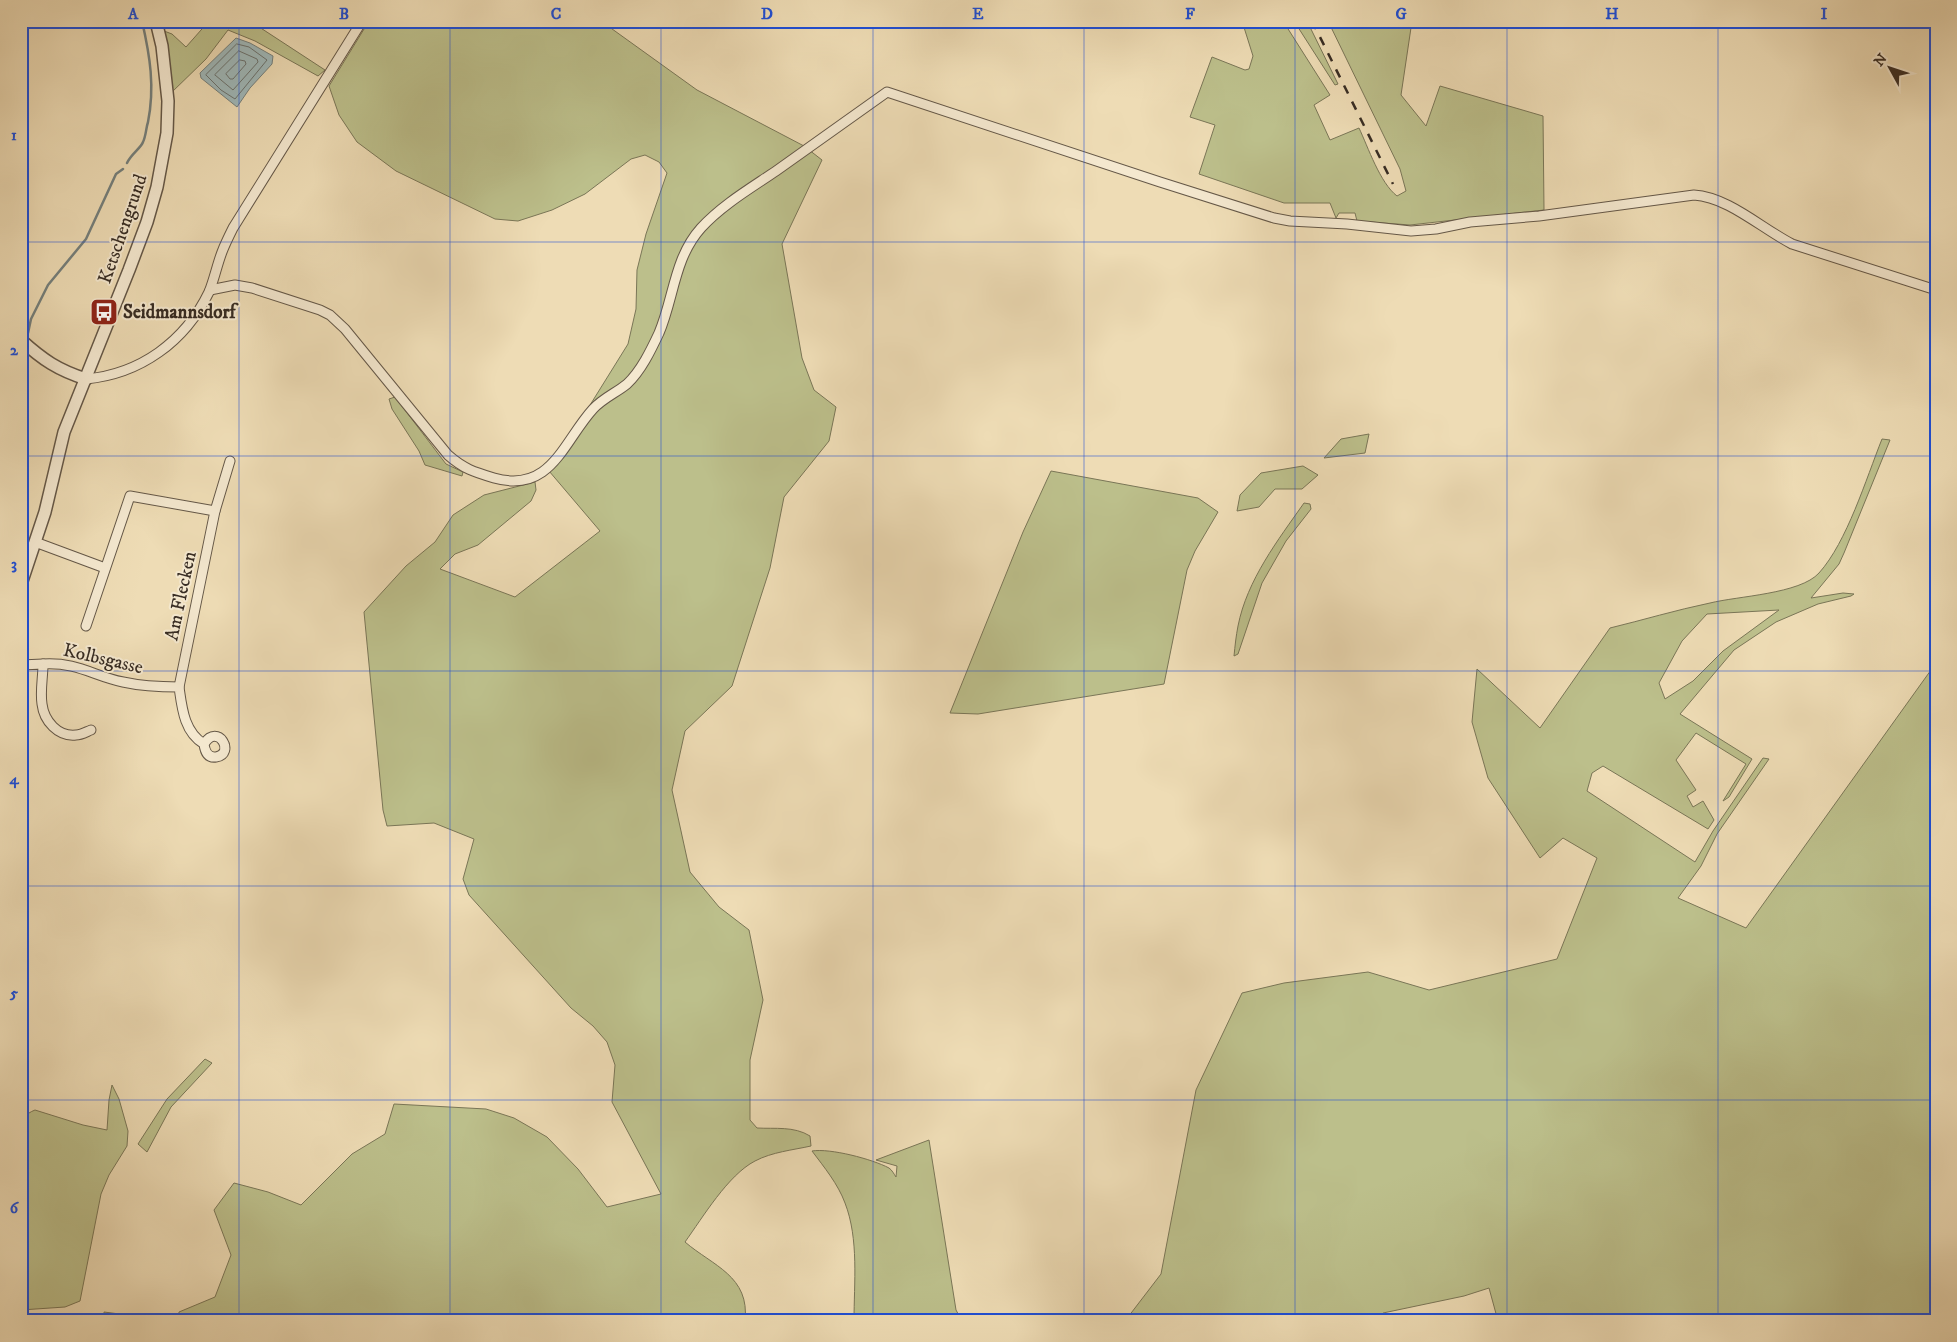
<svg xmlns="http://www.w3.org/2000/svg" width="1957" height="1342" font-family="'IM FELL DW Pica',serif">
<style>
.green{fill:#bcbf8b;stroke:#7a7657;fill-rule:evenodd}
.water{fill:#9fb8b9;stroke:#75807d}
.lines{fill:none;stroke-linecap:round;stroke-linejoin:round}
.shore{stroke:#6b726e;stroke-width:1}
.stream{stroke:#75807d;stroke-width:2.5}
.minor-casing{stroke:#655848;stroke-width:11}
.tertiary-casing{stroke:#655848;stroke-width:14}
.minor{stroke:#f4e8cf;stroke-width:9}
.tertiary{stroke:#f4e8cf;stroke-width:11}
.rail{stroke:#372c23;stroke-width:2.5;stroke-dasharray:9 9;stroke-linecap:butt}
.grid{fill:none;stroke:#1d4ed8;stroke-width:1;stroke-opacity:0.55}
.labels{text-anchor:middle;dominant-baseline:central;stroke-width:4;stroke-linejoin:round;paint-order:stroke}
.street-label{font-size:19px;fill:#372c23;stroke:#f4e8cf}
.poi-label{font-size:19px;font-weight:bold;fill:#372c23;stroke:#f4e8cf;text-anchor:start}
.neatline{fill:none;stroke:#1d4ed8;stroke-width:2}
.grid-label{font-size:16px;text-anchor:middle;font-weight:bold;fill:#1d4ed8}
</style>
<rect width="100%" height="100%" fill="#eedcb5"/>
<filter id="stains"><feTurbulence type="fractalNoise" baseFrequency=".004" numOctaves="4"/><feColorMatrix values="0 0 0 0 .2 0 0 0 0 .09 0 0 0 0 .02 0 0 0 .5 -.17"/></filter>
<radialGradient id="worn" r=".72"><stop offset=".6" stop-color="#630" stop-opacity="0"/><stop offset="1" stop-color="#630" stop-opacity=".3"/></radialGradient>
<g class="green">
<polygon points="209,21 250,21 325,70 318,76 255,41 228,30 206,59 171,93 164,31 172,34 186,47"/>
<path d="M 369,21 L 601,21 L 697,90 L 804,146 L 822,160 L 782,244 L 802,358 L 814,390 L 836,407 L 829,441 L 784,497 L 770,568 L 732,686 L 685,731 L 672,790 L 690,872 L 719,907 L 749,930 L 763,1000 L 750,1060 L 750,1120 L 757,1128 C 775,1129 794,1126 810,1136 L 811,1146 C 793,1150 772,1152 755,1161 C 728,1175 703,1217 685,1242 C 713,1266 750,1276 745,1321 L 178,1321 L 179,1312 L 215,1297 L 231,1255 L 214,1210 L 234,1183 L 268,1192 L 301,1205 L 352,1154 L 385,1134 L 394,1104 L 486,1109 L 514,1118 L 547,1137 L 578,1169 L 607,1207 L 661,1194 L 612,1102 L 615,1065 L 607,1042 L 593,1026 L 571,1008 L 469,895 L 463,879 L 474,839 L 434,823 L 387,826 L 383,810 L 364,612 L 406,566 L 435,542 L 453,515 L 484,495 L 535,482 L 536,490 L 531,501 L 478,545 L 455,554 L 440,569 L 515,597 L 600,531 L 549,471 L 628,344 L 636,309 L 637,270 L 646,234 L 667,173 L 659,162 L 645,155 L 631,159 L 585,194 L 552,210 L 518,221 L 495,219 L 396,171 L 357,142 L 339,115 L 329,86 Z"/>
<path d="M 1242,21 L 1283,21 L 1330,95 L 1314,105 L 1330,140 L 1359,128 C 1368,147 1380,183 1397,196 L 1406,191 L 1400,169 L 1328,21 L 1412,21 L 1401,95 L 1426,126 L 1440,86 L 1543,116 L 1544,210 L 1410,225 L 1357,221 L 1355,213 L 1339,213 L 1336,218 L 1330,203 L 1284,203 L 1199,174 L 1215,125 L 1190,117 L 1212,57 L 1245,70 L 1249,69 L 1253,56 Z"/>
<polygon points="1294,21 1307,21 1338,84 1335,85"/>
<polygon points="395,397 446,464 463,472 462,476 425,465 419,451 392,409 389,399"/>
<polygon points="1369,434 1365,453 1324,458 1341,439"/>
<path d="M 1882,439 L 1890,440 L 1844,553 L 1839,564 L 1811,598 L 1843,593 L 1854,594 L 1851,596 L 1818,604 L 1776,622 L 1734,650 L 1680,714 L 1752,759 L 1729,797 L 1723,801 L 1746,764 L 1696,733 L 1676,760 L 1696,790 L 1687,796 L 1693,807 L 1703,801 L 1714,820 L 1708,829 L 1603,766 L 1592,773 L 1587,791 L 1695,862 L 1713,831 L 1763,758 L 1769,759 L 1717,834 L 1701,866 L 1678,898 L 1746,928 L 1936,663 L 1936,1321 L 1498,1321 L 1489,1288 L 1464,1296 L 1383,1313 L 1382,1321 L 1125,1321 L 1161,1274 L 1196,1090 L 1242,993 L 1284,983 L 1368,972 L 1429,990 L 1557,959 L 1597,858 L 1563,838 L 1540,858 L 1488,778 L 1472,722 L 1477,669 L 1540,728 L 1610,628 C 1643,620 1676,610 1710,603 C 1738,596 1800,594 1819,573 C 1847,542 1866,479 1882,439 ZM 1779,610 L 1723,651 L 1693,681 L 1665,699 L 1659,683 L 1682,641 L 1707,614 Z"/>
<polygon points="1303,466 1318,475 1302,489 1275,489 1259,507 1237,511 1240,495 1261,473"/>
<polygon points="1051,471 1198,498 1218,512 1195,551 1187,570 1164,684 978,714 950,713 1023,532"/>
<path d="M 1304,503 L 1310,504 L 1311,509 L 1286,541 L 1262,583 L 1238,654 L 1234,656 C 1235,646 1236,636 1238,626 C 1247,580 1278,540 1304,503 Z"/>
<polygon points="205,1059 212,1063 171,1107 147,1152 138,1144 167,1099"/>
<path d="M 112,1085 L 119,1099 L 128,1131 L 127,1146 L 109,1175 L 101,1194 L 80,1301 L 65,1307 L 21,1310 L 21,1129 C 23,1118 25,1114 35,1110 L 83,1125 L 107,1130 L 109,1100 Z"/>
<path d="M 929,1140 L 956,1310 L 962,1321 L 854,1321 C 854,1283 859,1239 845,1203 C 838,1184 824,1167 812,1151 C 830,1148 872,1159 889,1168 C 892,1170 894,1174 896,1177 L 897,1166 L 876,1160 Z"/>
<polygon points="104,1312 174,1321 104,1321"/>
</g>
<polygon class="water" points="236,38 250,43 273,56 272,64 250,88 237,107 201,78 200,73"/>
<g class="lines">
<g class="shore">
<polygon points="237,44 249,47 267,60 235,99 221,90 206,75"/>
<polygon points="239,51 257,59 258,62 233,90 215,75"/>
<polygon points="240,60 245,61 246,64 233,79 230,79 226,74"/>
</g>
<g class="stream">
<path d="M 127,163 C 131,154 141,148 143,142 C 146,136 146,128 148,122 C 155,87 150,56 142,21"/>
<polyline points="28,333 31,319 48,285 86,239 116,174 123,169"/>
</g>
<defs>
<g id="minor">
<path d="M 210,290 L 235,285 L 252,288 L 320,310 L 330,315 L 345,329 L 448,455 C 464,469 474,472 494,478 C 551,494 563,442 593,409 C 603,398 616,393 627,384 C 641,371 651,350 659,333 C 674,298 674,258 701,228 C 722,205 751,188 776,171 C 813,145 850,118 887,92 L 1160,182 L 1274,218 L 1290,221 L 1347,224 L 1411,231 L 1436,229 L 1470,222 L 1539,216 L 1694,195 C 1728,197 1761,228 1792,244 L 1936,290"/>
<path d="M 86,379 C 140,374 185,342 209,292 C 214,280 217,265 222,252 C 225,244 229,236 233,228 L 362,21"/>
<polyline points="35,542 105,568"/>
<polyline points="86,626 130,496 215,511"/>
<path d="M 43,664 C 78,662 93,676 123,682 C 141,686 160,687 179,687 C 182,708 184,732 204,744 C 205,752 208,758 216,757 C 236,754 218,722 204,744"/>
<path d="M 21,665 L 43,664 C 43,677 40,691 42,704 C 44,721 58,737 76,735 C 81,735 86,732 91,730"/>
<polyline points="179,687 215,511 230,461"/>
</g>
<g id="tertiary">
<path d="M 21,340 C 43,360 58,370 86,379"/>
<polyline points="21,584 45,512 64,432 129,270 147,222 157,187 167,133 168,101 162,46 156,21"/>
</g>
</defs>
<use href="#minor" class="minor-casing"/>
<use href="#tertiary" class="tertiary-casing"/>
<use href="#minor" class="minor"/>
<use href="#tertiary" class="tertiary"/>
<polyline class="rail" points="1312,21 1393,184"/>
</g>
<path class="grid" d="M 239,21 L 239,1321M 450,21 L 450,1321M 661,21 L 661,1321M 873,21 L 873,1321M 1084,21 L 1084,1321M 1295,21 L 1295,1321M 1507,21 L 1507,1321M 1718,21 L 1718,1321M 21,242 L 1936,242M 21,456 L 1936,456M 21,671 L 1936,671M 21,886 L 1936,886M 21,1100 L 1936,1100"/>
<defs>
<symbol id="bus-square" viewBox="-11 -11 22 22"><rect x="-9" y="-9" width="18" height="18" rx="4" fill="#8f2418" stroke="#f4e8cf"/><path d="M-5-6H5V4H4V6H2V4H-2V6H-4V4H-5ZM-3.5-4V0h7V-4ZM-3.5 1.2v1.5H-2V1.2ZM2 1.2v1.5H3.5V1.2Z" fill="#fff"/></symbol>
</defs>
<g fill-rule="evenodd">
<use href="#bus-square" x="88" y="296" width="32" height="32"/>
</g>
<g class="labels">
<g class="street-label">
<text transform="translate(123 229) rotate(-71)">Ketschengrund</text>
<text transform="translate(181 596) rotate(-78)">Am Flecken</text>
<text transform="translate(103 659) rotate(13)">Kolbsgasse</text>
</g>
<g class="poi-label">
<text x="123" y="312">Seidmannsdorf</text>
</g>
</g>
<rect width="1957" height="1342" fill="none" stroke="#eedcb5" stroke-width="55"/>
<g transform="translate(1890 68) rotate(310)" stroke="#f4e8cf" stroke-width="4" paint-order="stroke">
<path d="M0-4L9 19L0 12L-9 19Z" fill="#372c23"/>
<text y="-8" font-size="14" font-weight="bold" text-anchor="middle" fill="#372c23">N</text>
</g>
<rect x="28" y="28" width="1902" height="1286" class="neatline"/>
<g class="grid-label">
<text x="133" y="19">A</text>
<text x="344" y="19">B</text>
<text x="556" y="19">C</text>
<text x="767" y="19">D</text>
<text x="978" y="19">E</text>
<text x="1190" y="19">F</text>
<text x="1401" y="19">G</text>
<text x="1612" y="19">H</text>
<text x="1824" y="19">I</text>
<text x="14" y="140">1</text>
<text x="14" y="355">2</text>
<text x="14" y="569">3</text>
<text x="14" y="784">4</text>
<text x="14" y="998">5</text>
<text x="14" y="1213">6</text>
</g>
<rect width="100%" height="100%" filter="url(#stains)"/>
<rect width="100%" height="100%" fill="url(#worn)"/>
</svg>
